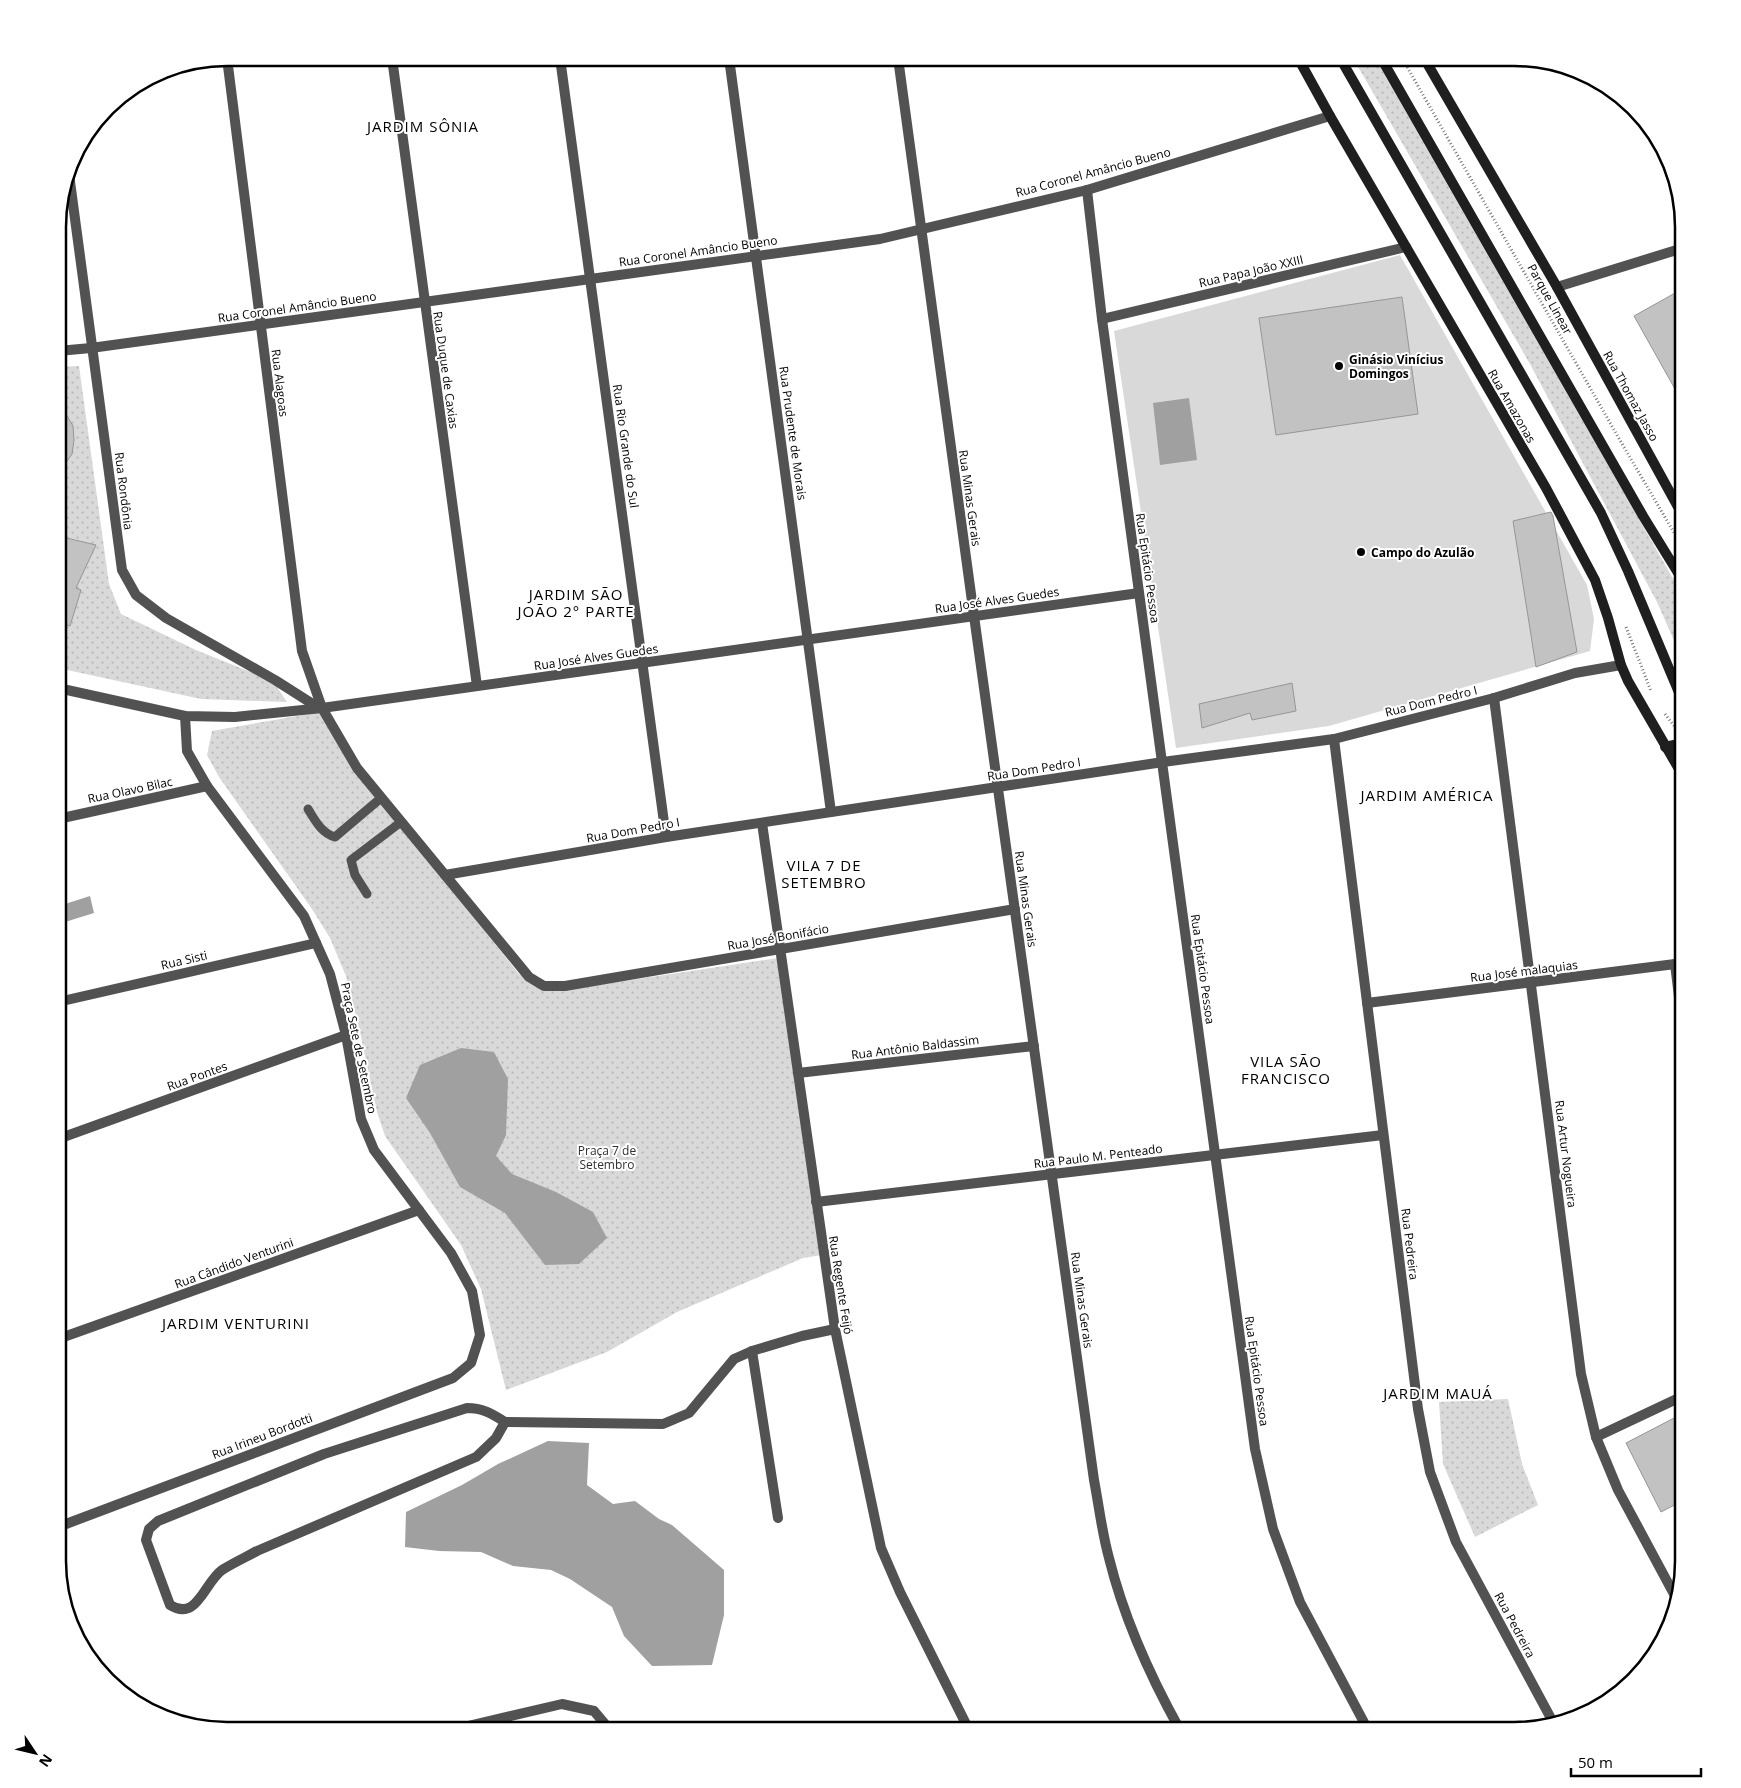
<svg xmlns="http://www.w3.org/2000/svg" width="1741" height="1788" font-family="'Open Sans',sans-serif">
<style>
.grass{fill:#d9d9d9}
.park{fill:url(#park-dots)}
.water{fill:#a0a0a0}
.building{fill:#c2c2c2;stroke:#969696}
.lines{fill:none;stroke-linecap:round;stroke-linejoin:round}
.path{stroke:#747474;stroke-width:3;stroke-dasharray:1 2.5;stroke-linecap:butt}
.lane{stroke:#525252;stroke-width:9}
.street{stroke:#525252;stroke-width:10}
.secondary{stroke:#1f1f1f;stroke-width:10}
.poi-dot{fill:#000;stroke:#fff;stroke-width:2}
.labels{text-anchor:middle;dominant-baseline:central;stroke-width:4;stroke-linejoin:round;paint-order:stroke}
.street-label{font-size:12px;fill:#000;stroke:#fff}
.poi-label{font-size:12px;font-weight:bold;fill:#000;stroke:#fff;text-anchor:start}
.park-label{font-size:12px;fill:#303030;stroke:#fff}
.quarter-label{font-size:15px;letter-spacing:1px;fill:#000;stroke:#fff}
.rim{fill:none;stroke:#000;stroke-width:2.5}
</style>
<defs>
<pattern id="park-dots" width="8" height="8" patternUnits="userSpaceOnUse" patternTransform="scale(1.25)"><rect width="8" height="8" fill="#d9d9d9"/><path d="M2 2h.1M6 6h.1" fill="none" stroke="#b8b8b8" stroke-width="1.8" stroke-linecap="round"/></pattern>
</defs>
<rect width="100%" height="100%" fill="#fff"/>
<polygon class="grass" points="1400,255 1587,585 1594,619 1590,651 1329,726 1176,748 1114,331"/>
<g class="park">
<polygon points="1353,58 1375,58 1683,596 1683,661 1657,602 1530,364"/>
<polygon points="79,366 109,584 121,614 196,650 273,681 287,702 201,699 58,668 58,367"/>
<polygon points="320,712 356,771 519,974 544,988 565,990 778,958 822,1255 803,1258 677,1312 607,1352 506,1390 481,1289 461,1245 385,1136 377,1112 360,1032 346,976 330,938 312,909 219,777 207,755 212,731"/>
<polygon points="1508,1399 1522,1464 1538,1505 1475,1537 1443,1464 1439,1402"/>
</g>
<g class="water">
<polygon points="1189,398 1197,460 1160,465 1153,403"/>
<polygon points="90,896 94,913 65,922 65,904"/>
<polygon points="461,1048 494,1052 508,1079 506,1135 496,1156 512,1174 556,1192 593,1212 607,1238 579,1264 545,1265 505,1213 460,1187 430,1133 406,1098 420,1065"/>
<polygon points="548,1441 589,1443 587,1485 613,1504 635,1501 659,1519 672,1525 724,1570 724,1615 712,1665 652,1666 624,1636 612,1607 570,1579 551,1570 513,1566 481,1552 439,1551 405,1547 406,1512 462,1485 498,1464"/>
</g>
<g class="building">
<polygon points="1684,288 1684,405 1634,316"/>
<polygon points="1402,297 1418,414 1276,435 1259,318"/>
<polygon points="58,401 73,426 74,440 72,454 58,474"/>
<polygon points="1551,512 1553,516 1577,652 1536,667 1513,521"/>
<polygon points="58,536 96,545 76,588 81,590 70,626 58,622"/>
<polygon points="1292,683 1296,711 1252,720 1250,713 1202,728 1199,704"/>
<polygon points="1676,1417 1684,1432 1684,1500 1661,1512 1626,1443"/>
</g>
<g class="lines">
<g class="path">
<polyline points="1402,58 1621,442 1683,548"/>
<polyline points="1626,627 1651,691"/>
<polyline points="1665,714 1678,731"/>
</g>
<g class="lane">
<path d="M 308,809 C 315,820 321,833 335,837 L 381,798"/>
<polyline points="367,894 355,875 351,860 401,822"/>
</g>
<g class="street">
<polyline points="227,58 302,651 322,708 357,768 529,977 544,986 565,986 1015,909"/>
<polyline points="392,58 477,686"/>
<polyline points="560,58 666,837"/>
<polyline points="729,58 831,812"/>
<path d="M 898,58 L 974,616 L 1094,1480 C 1099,1506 1102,1533 1109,1558 C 1124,1619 1150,1676 1180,1730"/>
<polyline points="69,174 122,570 136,595 166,618 275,680 319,708"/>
<polyline points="1087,190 1102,319 1255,1449 1273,1529 1300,1602 1368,1730"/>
<polyline points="1557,287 1683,248"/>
<polyline points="1102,319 1406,247"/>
<polyline points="58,351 91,348 880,239 1087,190 1330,116"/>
<polyline points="58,688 185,716 235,717 322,708 1139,593"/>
<polyline points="1494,698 1581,1374 1596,1437 1618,1490 1675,1596"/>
<polyline points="1334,739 1418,1409 1430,1472 1456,1542 1554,1724"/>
<polyline points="58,819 207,786"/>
<polyline points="762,823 835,1329 881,1548 900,1592 969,1730"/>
<polyline points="445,875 666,837 1163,762 1334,739 1494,698 1575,673 1621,665"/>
<polyline points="1675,964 1683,1030"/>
<polyline points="58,1002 316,943"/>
<polyline points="1367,1003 1683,963"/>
<polyline points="798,1073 1034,1046"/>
<polyline points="58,1139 346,1035"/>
<polyline points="816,1202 1383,1135"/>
<polyline points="58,1339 419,1210"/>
<polyline points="752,1351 778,1518"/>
<path d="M 505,1422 L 496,1438 L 476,1457 L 257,1551 C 246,1557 233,1563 222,1570 C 204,1583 197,1622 170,1605 L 146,1540 L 149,1529 L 158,1521 L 324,1454 L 467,1408 C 482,1408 491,1413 505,1422 L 663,1424 L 689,1413 L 734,1359 L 752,1351 L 802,1336 L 835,1329"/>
<polyline points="1596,1437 1683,1396"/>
<polyline points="58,1527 453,1378 471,1363 480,1335 472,1291 451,1253 374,1150 361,1119 346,1035 330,974 304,916 207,786 187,751 185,716"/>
<polyline points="451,1730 562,1704 594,1711 610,1730"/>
</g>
<g class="secondary">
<polyline points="1298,58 1330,116 1546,488 1595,580 1608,618 1621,665 1628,681 1683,776"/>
<polyline points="1340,58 1601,513 1628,571 1683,702"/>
<polyline points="1381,58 1643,516 1683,581"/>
<polyline points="1424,58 1557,287 1683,516"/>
<polyline points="1665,747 1683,743"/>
</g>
</g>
<g class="poi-dot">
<circle cx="1339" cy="366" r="5"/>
<circle cx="1361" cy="552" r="5"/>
</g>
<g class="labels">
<g class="street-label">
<text transform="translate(1093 172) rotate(-15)">Rua Coronel Amâncio Bueno</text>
<text transform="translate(698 251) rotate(-8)">Rua Coronel Amâncio Bueno</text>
<text transform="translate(1251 271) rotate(-13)">Rua Papa João XXIII</text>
<text transform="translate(1550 299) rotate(61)">Parque Linear</text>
<text transform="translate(297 307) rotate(-8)">Rua Coronel Amâncio Bueno</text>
<text transform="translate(446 370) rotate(82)">Rua Duque de Caxias</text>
<text transform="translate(280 383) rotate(83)">Rua Alagoas</text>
<text transform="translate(1631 396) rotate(61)">Rua Thomaz Jasso</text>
<text transform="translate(1512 406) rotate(60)">Rua Amazonas</text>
<text transform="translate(793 433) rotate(82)">Rua Prudente de Morais</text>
<text transform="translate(626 446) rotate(82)">Rua Rio Grande do Sul</text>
<text transform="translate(124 491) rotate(83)">Rua Rondônia</text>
<text transform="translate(970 498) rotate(82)">Rua Minas Gerais</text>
<text transform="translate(1148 568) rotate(82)">Rua Epitácio Pessoa</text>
<text transform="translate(997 600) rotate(-8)">Rua José Alves Guedes</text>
<text transform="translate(596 657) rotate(-8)">Rua José Alves Guedes</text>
<text transform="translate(1431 701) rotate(-14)">Rua Dom Pedro I</text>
<text transform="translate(1034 769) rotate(-9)">Rua Dom Pedro I</text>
<text transform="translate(130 790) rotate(-12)">Rua Olavo Bilac</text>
<text transform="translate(633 830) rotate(-10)">Rua Dom Pedro I</text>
<text transform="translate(1026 899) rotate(82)">Rua Minas Gerais</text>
<text transform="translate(778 937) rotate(-10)">Rua José Bonifácio</text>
<text transform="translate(184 960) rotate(-13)">Rua Sisti</text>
<text transform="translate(1203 969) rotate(82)">Rua Epitácio Pessoa</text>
<text transform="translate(1524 971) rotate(-7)">Rua José malaquias</text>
<text transform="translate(915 1047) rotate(-7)">Rua Antônio Baldassim</text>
<text transform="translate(359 1048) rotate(78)">Praça Sete de Setembro</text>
<text transform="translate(197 1076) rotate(-20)">Rua Pontes</text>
<text transform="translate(1566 1154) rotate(83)">Rua Artur Nogueira</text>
<text transform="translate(1098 1156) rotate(-7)">Rua Paulo M. Penteado</text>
<text transform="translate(1410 1244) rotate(83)">Rua Pedreira</text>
<text transform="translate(234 1263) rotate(-20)">Rua Cândido Venturini</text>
<text transform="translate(841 1285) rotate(81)">Rua Regente Feijó</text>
<text transform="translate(1082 1300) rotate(82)">Rua Minas Gerais</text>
<text transform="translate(1257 1371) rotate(82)">Rua Epitácio Pessoa</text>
<text transform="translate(262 1436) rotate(-21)">Rua Irineu Bordotti</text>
<text transform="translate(1515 1625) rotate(62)">Rua Pedreira</text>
</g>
<g class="poi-label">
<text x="1349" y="359">Ginásio Vinícius<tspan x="1349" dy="14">Domingos</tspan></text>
<text x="1371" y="552">Campo do Azulão</text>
</g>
<g class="park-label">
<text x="607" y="1150">Praça 7 de<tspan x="607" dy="14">Setembro</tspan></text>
</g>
<g class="quarter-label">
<text x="423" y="126">JARDIM SÔNIA</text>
<text x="576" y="594">JARDIM SÃO<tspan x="576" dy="17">JOÃO 2° PARTE</tspan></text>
<text x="1427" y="795">JARDIM AMÉRICA</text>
<text x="824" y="865">VILA 7 DE<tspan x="824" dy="17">SETEMBRO</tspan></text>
<text x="1286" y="1061">VILA SÃO<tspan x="1286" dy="17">FRANCISCO</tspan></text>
<text x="236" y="1323">JARDIM VENTURINI</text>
<text x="1438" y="1393">JARDIM MAUÁ</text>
</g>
</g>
<path d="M0 0H1741V1788H0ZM227 66H1514A161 161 0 0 1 1675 227V1561A161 161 0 0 1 1514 1722H227A161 161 0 0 1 66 1561V227A161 161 0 0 1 227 66Z" fill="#fff" fill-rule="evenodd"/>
<path class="rim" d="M227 66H1514A161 161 0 0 1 1675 227V1561A161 161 0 0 1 1514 1722H227A161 161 0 0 1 66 1561V227A161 161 0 0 1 227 66Z"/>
<g transform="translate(35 1753) rotate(125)" stroke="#ffffff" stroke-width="4" paint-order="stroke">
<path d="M0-4L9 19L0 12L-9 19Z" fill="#000000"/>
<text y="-8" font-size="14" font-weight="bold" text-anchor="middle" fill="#000000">N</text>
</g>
<path d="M1571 1768v8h130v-8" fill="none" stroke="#000000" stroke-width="2.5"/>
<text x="1578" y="1768" font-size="15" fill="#000000" stroke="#ffffff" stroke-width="4" paint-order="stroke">50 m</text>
</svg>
